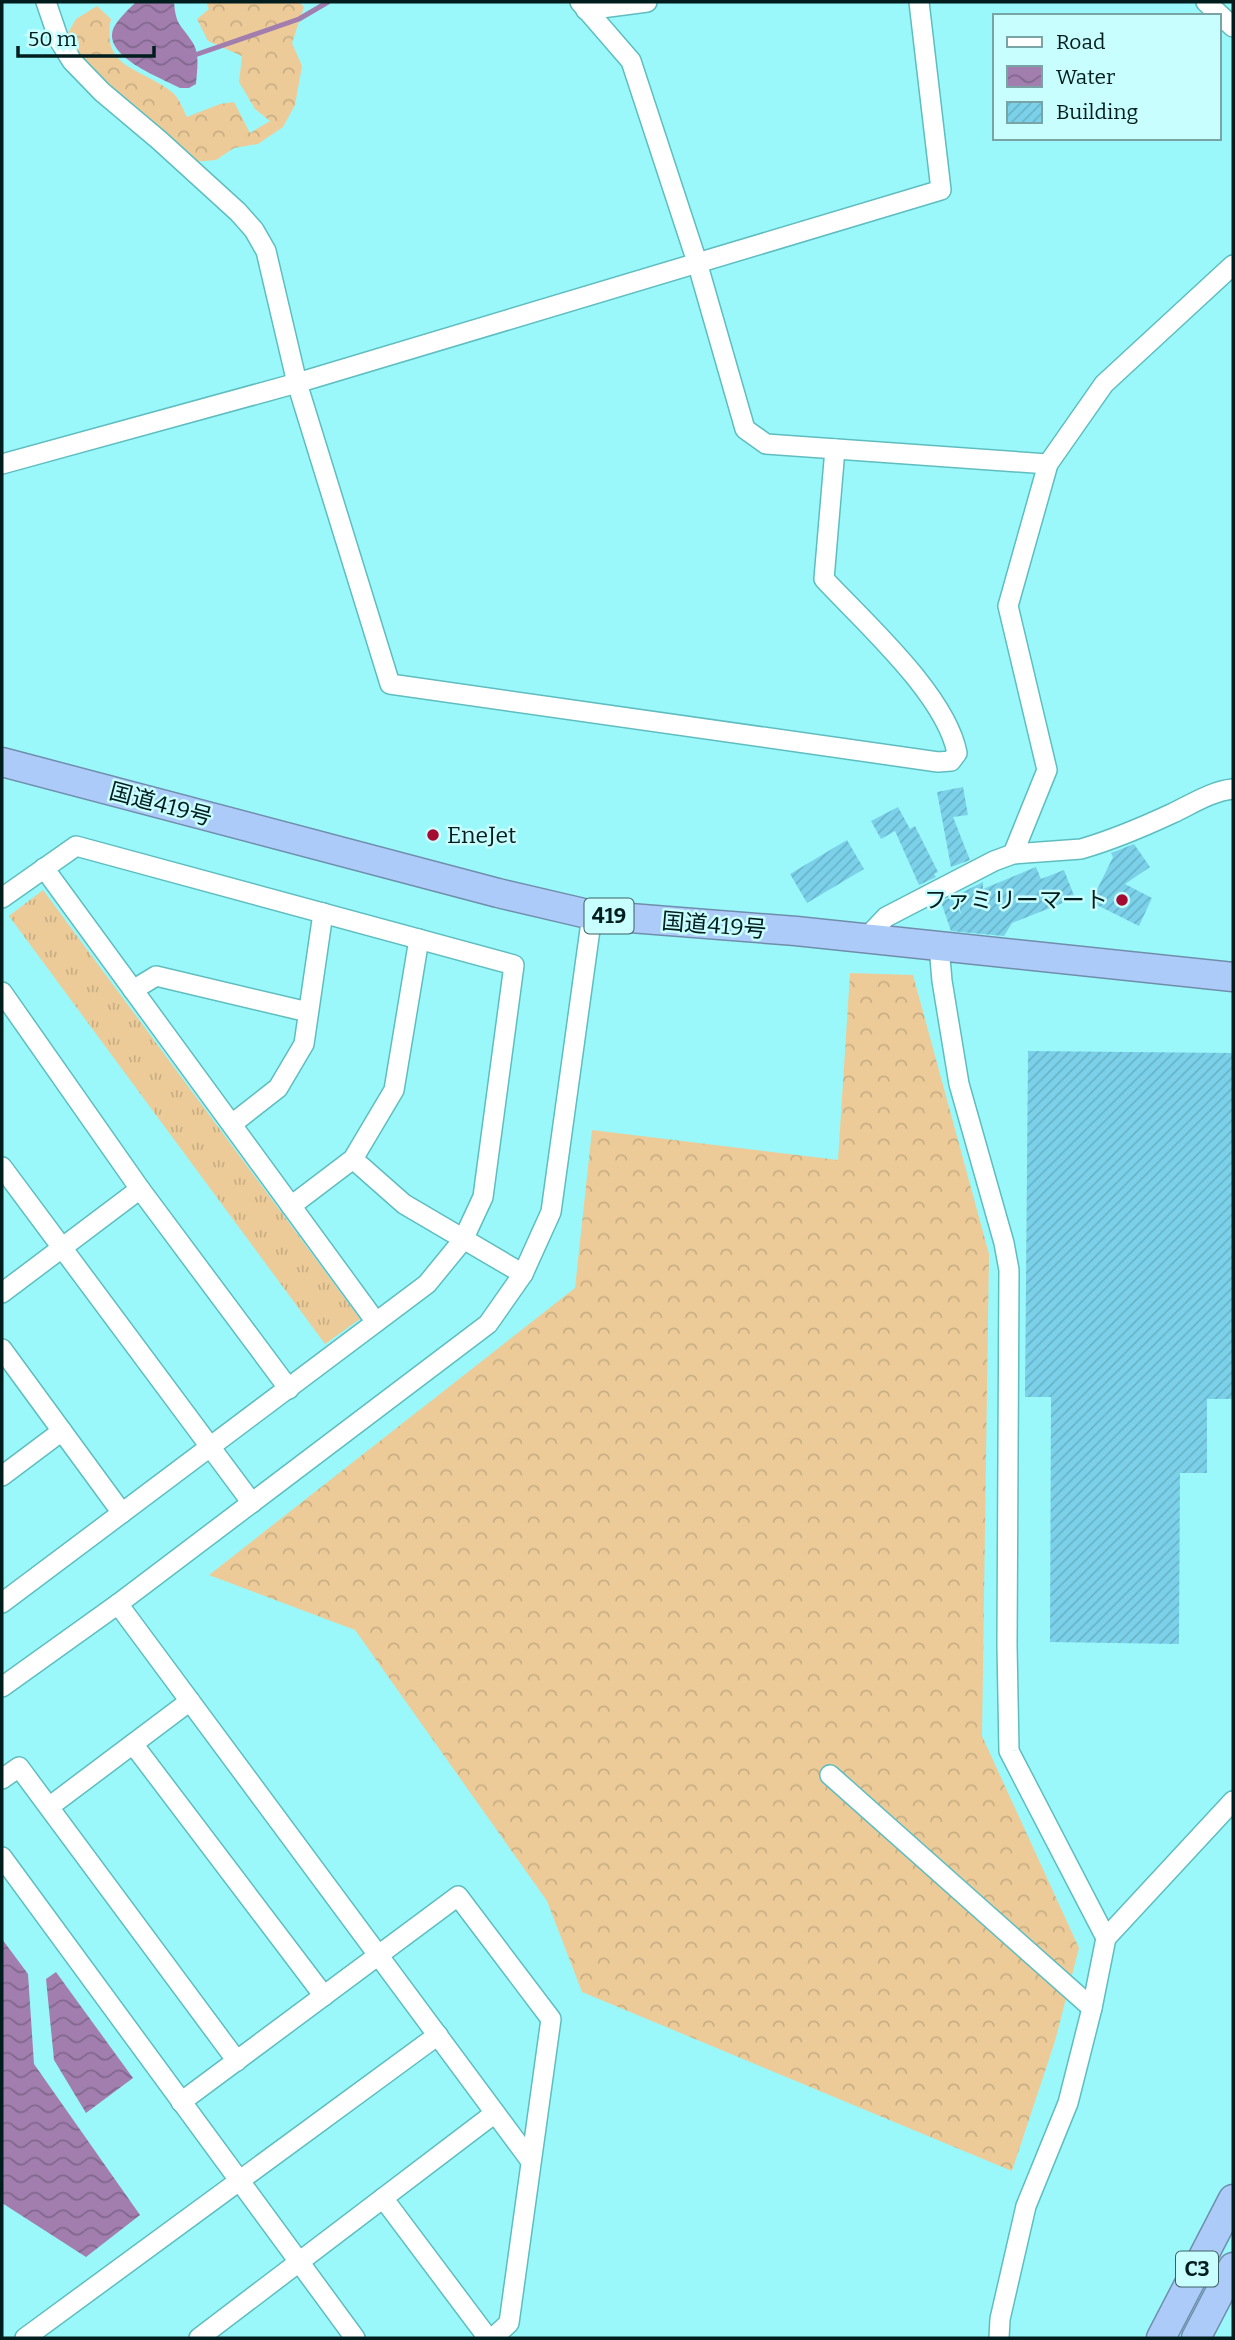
<svg xmlns="http://www.w3.org/2000/svg" width="1235" height="2340" font-family="Bitter,'Noto Sans JP',serif">
<style>
.grass{fill:url(#grass-tufts)}
.forest{fill:url(#forest-crowns)}
.water{fill:url(#water-waves)}
.lines{fill:none;stroke-linecap:round;stroke-linejoin:round}
.stream{stroke:#a27eaf;stroke-width:5}
.building{fill:url(#building-hatch)}
.minor-casing{stroke:#5fbdc0;stroke-width:22}
.highway-casing{stroke:#708eac;stroke-width:31}
.minor{stroke:#fff;stroke-width:19}
.highway{stroke:#adcbf8;stroke-width:28}
.poi-dot{fill:#a50a31;stroke:#c9feff;stroke-width:2.5}
.labels{text-anchor:middle;dominant-baseline:central;stroke-width:5;stroke-linejoin:round;paint-order:stroke}
.shield{fill:#c9feff;stroke:#3c6062;stroke-width:2}
.shield-label{font-size:21px;font-weight:bold;fill:#001d1e}
.street-label{font-size:23px;fill:#001d1e;stroke:#c9feff}
.poi-label{font-size:23px;fill:#001d1e;stroke:#c9feff;text-anchor:start}
</style>
<defs>
<pattern id="grass-tufts" width="24" height="20" patternUnits="userSpaceOnUse" patternTransform="scale(1.75)"><rect width="24" height="20" fill="#edcb99"/><path d="M3 7l-1-3M5 7V3M7 7l1-3M15 17l-1-3M17 17v-4M19 17l1-3" fill="none" stroke="#c9ae83"/></pattern>
<pattern id="forest-crowns" width="20" height="18" patternUnits="userSpaceOnUse" patternTransform="scale(1.75)"><rect width="20" height="18" fill="#edcb99"/><path d="M2 6a3 3 0 1 1 6 0M12 15a3 3 0 1 1 6 0" fill="none" stroke="#c9ae83"/></pattern>
<pattern id="water-waves" width="16" height="10" patternUnits="userSpaceOnUse" patternTransform="scale(1.75)"><rect width="16" height="10" fill="#a27eaf"/><path d="M0 5q4-4 8 0t8 0" fill="none" stroke="#82678e"/></pattern>
<pattern id="building-hatch" width="6" height="6" patternUnits="userSpaceOnUse" patternTransform="scale(1.75)"><rect width="6" height="6" fill="#7bd1e9"/><path d="M-1 1l2-2M0 6l6-6M5 7l2-2" fill="none" stroke="#69b3c7"/></pattern>
</defs>
<rect width="100%" height="100%" fill="#9af8fa"/>
<polygon class="grass" points="43,890 360,1319 325,1344 9,916"/>
<g class="forest">
<path d="M 206,2 L 299,2 L 304,7 L 292,43 L 302,66 L 295,105 L 283,127 L 258,144 L 234,148 L 216,160 L 192,162 L 98,83 L 66,36 L 76,19 L 97,6 L 111,19 C 100,70 144,68 173,93 C 179,98 183,109 187,117 L 220,104 L 234,102 L 250,133 L 270,121 L 255,109 L 239,82 L 242,56 L 208,41 L 197,19 L 209,9 Z"/>
<polygon points="850,973 913,975 989,1254 982,1736 1079,1948 1055,2041 1012,2171 582,1992 547,1901 355,1630 209,1575 575,1288 592,1130 838,1160"/>
</g>
<g class="water">
<path d="M 136,2 L 174,2 C 176,27 181,24 193,43 C 200,54 197,71 196,84 L 189,88 L 180,88 C 162,78 100,56 114,27 C 119,18 129,9 136,2 Z"/>
<polygon points="2,1939 28,1974 34,2064 140,2215 86,2257 2,2203"/>
<polygon points="56,1972 133,2078 86,2113 54,2060 46,1979"/>
</g>
<g class="lines">
<polyline class="stream" points="192,56 299,19 328,2"/>
</g>
<g class="building">
<polygon points="963,787 968,815 953,817 970,860 951,867 937,792"/>
<polygon points="898,807 910,829 915,826 938,872 934,874 936,877 919,885 895,831 881,839 871,821"/>
<polygon points="847,840 864,869 807,903 790,874"/>
<polygon points="1134,844 1150,867 1125,884 1152,898 1139,926 1091,902 1113,857 1111,853"/>
<polygon points="1036,867 1041,879 1064,870 1075,898 1012,923 1004,936 951,931 941,902 951,897 961,914 957,895 983,882 983,889"/>
<polygon points="1028,1051 1233,1053 1233,1399 1207,1399 1207,1473 1180,1473 1179,1644 1050,1642 1051,1397 1025,1397"/>
</g>
<g class="lines">
<defs>
<g id="minor">
<path d="M 46,2 L 59,40 L 72,61 L 102,92 L 159,140 L 238,212 L 254,230 L 266,251 L 297,383 L 390,684 L 938,762 L 951,761 L 957,753 C 946,695 865,623 824,579 L 835,449"/>
<polyline points="580,2 631,61 697,262 745,429 766,444 1048,464"/>
<polyline points="1206,2 1233,27"/>
<polyline points="586,10 647,2"/>
<polyline points="2,464 297,383 941,190 919,2"/>
<polyline points="1013,854 1047,770 1008,606 1048,464 1104,384 1233,265"/>
<polyline points="44,868 376,1322"/>
<polyline points="2,898 76,846 514,965 483,1197 463,1240 427,1284 2,1603"/>
<path d="M 865,939 L 886,917 L 994,861 L 1013,854 L 1081,849 C 1112,840 1143,827 1173,813 C 1192,804 1212,791 1233,789"/>
<polyline points="939,946 942,981 959,1084 1004,1243 1009,1270 1007,1645 1009,1751 1106,1938"/>
<polyline points="133,990 156,976 308,1012"/>
<polyline points="2,992 140,1189 289,1389"/>
<polyline points="232,1124 278,1088 304,1044 323,913"/>
<polyline points="353,1159 404,1204 523,1274"/>
<polyline points="2,1167 252,1503"/>
<polyline points="291,1206 353,1159 394,1090 419,939"/>
<polyline points="2,1293 140,1189"/>
<polyline points="2,1349 122,1513"/>
<polyline points="2,1476 62,1431"/>
<polyline points="118,1604 530,2160"/>
<polyline points="2,1687 118,1604 488,1324 523,1274 551,1212 592,915"/>
<polyline points="133,1744 324,1996"/>
<polyline points="830,1775 1092,2008"/>
<polyline points="2,1779 19,1767 237,2061"/>
<polyline points="49,1807 190,1701"/>
<polyline points="2,1857 355,2338"/>
<polyline points="181,2102 458,1896 551,2019 509,2323 493,2338"/>
<polyline points="383,2198 488,2338"/>
<polyline points="25,2338 438,2035"/>
<polyline points="199,2338 495,2113"/>
<polyline points="999,2338 1000,2319 1026,2206 1068,2103 1092,2008 1106,1938 1233,1801"/>
</g>
<g id="highway">
<polyline points="2,762 498,893 592,915 796,931 1233,977"/>
<polyline points="1161,2338 1233,2199"/>
<polyline points="1196,2338 1233,2267"/>
</g>
</defs>
<use href="#minor" class="minor-casing"/>
<use href="#highway" class="highway-casing"/>
<use href="#minor" class="minor"/>
<use href="#highway" class="highway"/>
</g>
<g class="poi-dot">
<circle cx="433" cy="835" r="7"/>
<circle cx="1122" cy="900" r="7"/>
</g>
<g class="labels">
<g class="shield">
<rect x="584.5" y="898.5" width="49" height="35" rx="5"/>
<rect x="1176" y="2251.5" width="42" height="35" rx="5"/>
</g>
<g class="shield-label">
<text x="609" y="916">419</text>
<text x="1197" y="2269">C3</text>
</g>
<g class="street-label">
<text transform="translate(161 804) rotate(15)">国道419号</text>
<text transform="translate(714 925) rotate(5)">国道419号</text>
</g>
<g class="poi-label">
<text x="447" y="835">EneJet</text>
<text x="1108" y="900" text-anchor="end">ファミリーマート</text>
</g>
</g>
<rect width="1235" height="2340" fill="none" stroke="#001d1e" stroke-width="7"/>
<rect x="993" y="14" width="228" height="126" fill="#c9feff" stroke="#79a4a5" stroke-width="2"/>
<rect x="1007" y="37" width="35" height="10" fill="#ffffff" stroke="#79a4a5" stroke-width="2"/>
<text x="1056" y="49" font-size="21" fill="#001d1e">Road</text>
<rect x="1007" y="66" width="35" height="21" fill="url(#water-waves)" stroke="#79a4a5" stroke-width="2"/>
<text x="1056" y="84" font-size="21" fill="#001d1e">Water</text>
<rect x="1007" y="102" width="35" height="21" fill="url(#building-hatch)" stroke="#79a4a5" stroke-width="2"/>
<text x="1056" y="119" font-size="21" fill="#001d1e">Building</text>
<path d="M18 46v10h136v-10" fill="none" stroke="#001d1e" stroke-width="3.5"/>
<text x="28" y="46" font-size="21" fill="#001d1e" stroke="#c9feff" stroke-width="5" paint-order="stroke">50 m</text>
</svg>
